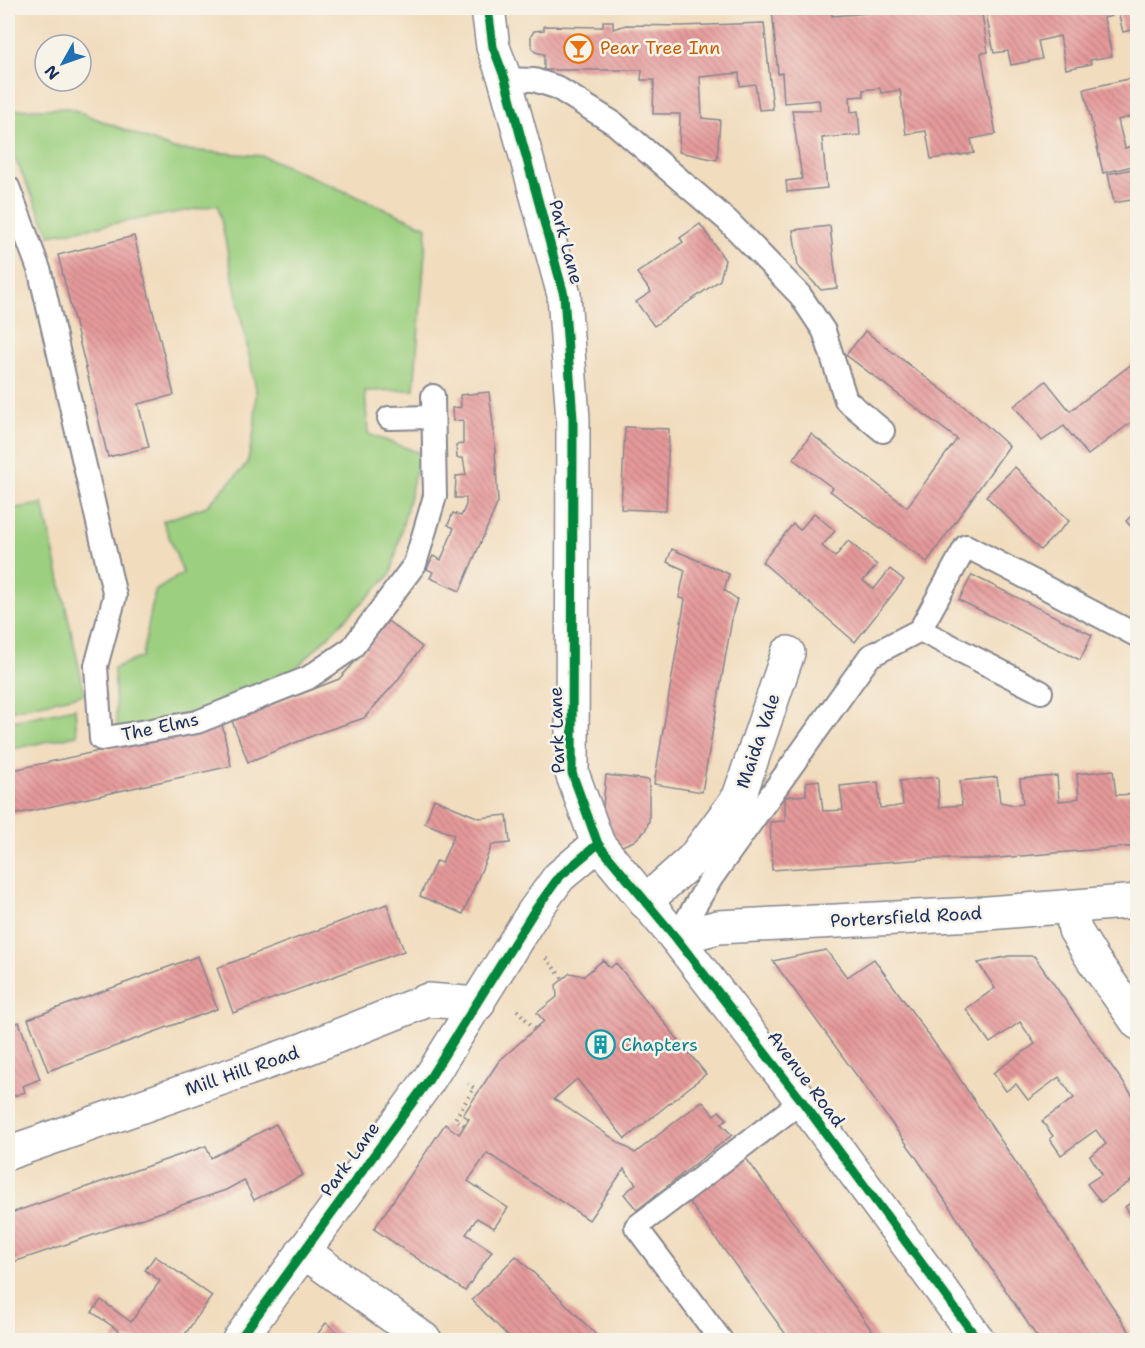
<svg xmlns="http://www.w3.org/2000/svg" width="1145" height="1348" font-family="'Shantell Sans',sans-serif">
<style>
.green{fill:#9ccf7f;stroke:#5c7f6e;stroke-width:1.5}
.building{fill:url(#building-back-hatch)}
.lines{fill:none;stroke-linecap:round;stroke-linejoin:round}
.service-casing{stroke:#86868e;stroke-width:26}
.minor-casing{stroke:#86868e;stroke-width:36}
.path{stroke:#86868e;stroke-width:4;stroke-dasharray:1.5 4.5;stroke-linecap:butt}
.service{stroke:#fff;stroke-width:22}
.minor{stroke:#fff;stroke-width:33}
.cycleway-casing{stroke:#f7f3e8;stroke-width:13}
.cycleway{stroke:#00873e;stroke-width:9}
.labels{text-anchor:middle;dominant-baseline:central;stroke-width:5;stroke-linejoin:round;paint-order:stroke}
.food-label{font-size:18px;fill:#c56008;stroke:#f7f3e8;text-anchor:start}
.street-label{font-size:18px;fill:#1b2f5e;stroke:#f7f3e8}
.culture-label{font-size:18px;fill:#0d838f;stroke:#f7f3e8;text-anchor:start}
</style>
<defs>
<pattern id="building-back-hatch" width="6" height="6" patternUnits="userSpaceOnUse" patternTransform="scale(1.5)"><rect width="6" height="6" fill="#e69a9a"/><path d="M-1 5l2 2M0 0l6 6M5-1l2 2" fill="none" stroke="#ba7e81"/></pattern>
</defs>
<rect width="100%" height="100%" fill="#f7f3e8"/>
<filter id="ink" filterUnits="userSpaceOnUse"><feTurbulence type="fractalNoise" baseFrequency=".0167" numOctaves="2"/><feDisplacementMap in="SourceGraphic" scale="12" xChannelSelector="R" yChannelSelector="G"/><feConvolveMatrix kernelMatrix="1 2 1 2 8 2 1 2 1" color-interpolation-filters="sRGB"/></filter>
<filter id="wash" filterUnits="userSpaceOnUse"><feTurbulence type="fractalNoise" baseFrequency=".008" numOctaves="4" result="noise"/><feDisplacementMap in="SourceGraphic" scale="24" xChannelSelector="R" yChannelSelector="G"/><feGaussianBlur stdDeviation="1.35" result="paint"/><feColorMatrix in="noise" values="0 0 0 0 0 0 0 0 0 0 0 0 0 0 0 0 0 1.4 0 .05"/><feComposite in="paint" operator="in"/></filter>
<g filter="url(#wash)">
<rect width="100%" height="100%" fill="#f1dcbd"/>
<g class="green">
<polygon points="69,108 173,149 263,156 427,227 414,390 365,391 368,434 420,453 391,574 291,673 210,709 117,730 114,668 142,657 155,591 183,573 163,521 207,506 247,464 255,427 256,389 218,205 50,235 8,143 8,110"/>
<polygon points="43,504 85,694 8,711 8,509"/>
<polygon points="75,708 77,735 8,750 8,722"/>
</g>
<g id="blocks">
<g class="building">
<polygon points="784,8 831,8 832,16 904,10 904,8 981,8 988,52 981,53 996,134 971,139 974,153 931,159 926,131 906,134 900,90 881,93 880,88 863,90 864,96 850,97 851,112 858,111 860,135 822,138 827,188 787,192 786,181 802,179 792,110 820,110 819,100 784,103 782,73 778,74 772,9"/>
<polygon points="985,8 1111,8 1112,16 1104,18 1112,56 1090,60 1091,64 1066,69 1060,36 1038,41 1042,59 1011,65 1008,51 994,53"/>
<polygon points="1117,8 1137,8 1137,29 1123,32"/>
<polygon points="603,21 613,21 613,29 626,25 681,26 764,23 773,109 759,110 755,84 740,86 739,73 700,77 702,118 720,120 717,160 679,152 680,114 653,114 654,80 641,80 642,70 544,70 544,54 535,52 531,44 531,36 534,31 544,30 544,26 603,27"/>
<polygon points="1137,77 1137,115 1118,120 1125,148 1137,145 1137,165 1103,173 1084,89"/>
<polygon points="1137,168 1137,199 1114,203 1108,174"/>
<polygon points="700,224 725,260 720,280 654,326 636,302 651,292 637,273 683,242 680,238"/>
<polygon points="830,226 837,288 821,290 798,266 793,230"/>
<polygon points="134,236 174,395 138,404 149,447 108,457 58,255"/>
<polygon points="865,331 975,415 1009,446 927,562 830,491 833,488 793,459 811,434 907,507 957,439 846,355"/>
<polygon points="1137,360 1137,418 1088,455 1064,426 1042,441 1014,406 1046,381 1070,411"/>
<polygon points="489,392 494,432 498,502 460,591 430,578 433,572 427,569 433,556 441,560 454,528 448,525 453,513 461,516 466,505 466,498 455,498 456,476 466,475 463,458 457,458 456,445 463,444 463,420 453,421 452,408 461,407 460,395"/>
<polygon points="625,427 669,429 666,511 621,509"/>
<polygon points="1015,467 1069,521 1040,550 986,496"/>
<polygon points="1137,510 1137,534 1126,521"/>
<polygon points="814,513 835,531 822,546 835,557 848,541 877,565 863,581 874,589 890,569 904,580 855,642 762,562 793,524 800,530"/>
<polygon points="672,549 729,574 724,590 737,599 733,613 702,792 654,784 685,599 679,598 685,570 667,562"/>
<polygon points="972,575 1092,635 1080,660 959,600"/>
<polygon points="388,621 422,647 397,681 364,718 322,732 248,762 232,721 339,679 361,655"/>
<polygon points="222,724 231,766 8,816 8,771"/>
<polygon points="1113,770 1116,795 1137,794 1137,846 987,859 927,859 772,870 770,822 785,821 785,797 806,795 806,782 819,780 823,811 843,810 840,786 878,782 880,808 893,807 903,805 900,781 938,777 939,807 962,805 960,781 997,777 1000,802 1014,805 1023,804 1020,779 1057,776 1059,801 1071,800 1079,798 1077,774"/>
<polygon points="606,775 649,780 649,821 645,831 634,841 622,846 606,842 601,827"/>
<polygon points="434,799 479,818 507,815 510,843 492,845 463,914 420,896 436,861 442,863 454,835 425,823"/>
<polygon points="387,904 404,951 233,1013 217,968"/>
<polygon points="826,950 847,977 874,959 951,1066 1135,1340 1039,1340 914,1154 773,961"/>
<polygon points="198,956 217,1009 48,1071 28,1019"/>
<polygon points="1009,956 1034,956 1137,1102 1137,1187 1132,1180 1101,1202 1087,1184 1102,1174 1090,1156 1106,1144 1096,1130 1061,1155 1050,1139 1053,1136 1042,1121 1074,1098 1059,1077 1028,1100 1016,1084 1006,1091 993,1073 1035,1044 1020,1022 990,1043 966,1009 995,988 978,963"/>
<polygon points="603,960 610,968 616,963 706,1074 625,1139 577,1079 554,1099 635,1153 702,1101 714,1115 719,1111 727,1119 721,1124 732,1135 637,1210 624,1194 636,1184 624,1169 589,1220 487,1153 468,1181 508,1208 494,1228 477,1218 466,1234 492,1251 465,1291 374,1229 445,1124 459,1134 469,1119 463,1115 499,1061 544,1021 537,1013 557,997 556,985 570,973 584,976"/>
<polygon points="19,1022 40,1079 23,1086 25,1092 8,1098 8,1027"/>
<polygon points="276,1124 303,1175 254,1200 244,1180 226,1190 8,1264 8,1214 206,1146 211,1158"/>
<polygon points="745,1157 795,1225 879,1340 790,1340 687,1199"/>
<polygon points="1137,1198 1137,1224 1125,1207"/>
<polygon points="155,1256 212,1296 181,1340 112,1340 119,1331 92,1312 101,1300 131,1322 160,1281 145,1270"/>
<polygon points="516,1256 562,1300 601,1340 512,1340 472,1300"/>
<polygon points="326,1323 349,1340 313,1340"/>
</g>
</g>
</g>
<g filter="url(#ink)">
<use href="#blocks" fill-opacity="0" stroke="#86868e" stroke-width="1.5"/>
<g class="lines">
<defs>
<g id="service">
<polyline points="505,79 534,80 556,87 615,124 728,221 800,295 824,331 846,400 883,431"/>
<polyline points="8,187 40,272 115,596 96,666 101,739 197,722 308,678 352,648 415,564 435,496 433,396"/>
<polyline points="389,418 433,417"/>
<polyline points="920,630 1041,692"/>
<polyline points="676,938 712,877 870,656 920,630 966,546 1138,636"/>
<polyline points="721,1340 636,1227 802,1101"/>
</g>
<g id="minor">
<polyline points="488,8 493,47 505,79 564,295 573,419 572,773 598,844 676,938 802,1101 978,1340"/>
<polyline points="645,902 693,859 739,797 788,653"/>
<polyline points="1071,907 1075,930 1092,958 1138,1023"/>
<polyline points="676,938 718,927 975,914 1138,901"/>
<polyline points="8,1153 305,1049 428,1000 478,1004"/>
<polyline points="303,1251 425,1340"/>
<polyline points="239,1340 428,1081 533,913 559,877 598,844"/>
</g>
</defs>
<use href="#service" class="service-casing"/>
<use href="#minor" class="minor-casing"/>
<g class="path">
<polyline points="546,958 563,979"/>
<polyline points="517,1010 535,1029"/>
<polyline points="464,1125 455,1119 474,1088 468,1084"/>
</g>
<use href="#service" class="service"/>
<use href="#minor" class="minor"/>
<defs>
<g id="cycleway">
<polyline points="488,8 493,47 505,79 564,295 573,419 572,773 598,844 676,938 802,1101 978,1340"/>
<polyline points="239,1340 428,1081 533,913 559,877 598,844"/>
</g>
</defs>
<use href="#cycleway" class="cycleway-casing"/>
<use href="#cycleway" class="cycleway"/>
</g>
</g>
<defs>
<symbol id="bar-ring" viewBox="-11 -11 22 22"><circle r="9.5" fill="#f7f3e8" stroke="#e8710a" stroke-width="1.5"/><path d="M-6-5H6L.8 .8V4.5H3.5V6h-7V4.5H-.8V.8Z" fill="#e8710a"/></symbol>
<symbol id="building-ring" viewBox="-11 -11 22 22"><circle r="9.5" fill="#f7f3e8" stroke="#0f9aa8" stroke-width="1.5"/><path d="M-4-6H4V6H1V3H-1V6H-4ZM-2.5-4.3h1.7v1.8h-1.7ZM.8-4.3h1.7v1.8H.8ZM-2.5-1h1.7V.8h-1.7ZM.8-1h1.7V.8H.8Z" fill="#0f9aa8"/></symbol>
</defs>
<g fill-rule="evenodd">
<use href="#bar-ring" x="562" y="32" width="33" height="33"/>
<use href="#building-ring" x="584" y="1028" width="33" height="33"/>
</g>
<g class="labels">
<g class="food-label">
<text x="600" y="48">Pear Tree Inn</text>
</g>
<g class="street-label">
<text transform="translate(566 242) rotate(75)">Park Lane</text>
<text transform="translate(160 727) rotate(-12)">The Elms</text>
<text transform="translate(557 730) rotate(-92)">Park Lane</text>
<text transform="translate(758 741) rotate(-71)">Maida Vale</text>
<text transform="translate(906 917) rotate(-3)">Portersfield Road</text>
<text transform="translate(242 1071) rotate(-19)">Mill Hill Road</text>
<text transform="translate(806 1079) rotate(53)">Avenue Road</text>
<text transform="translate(350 1159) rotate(-54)">Park Lane</text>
</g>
<g class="culture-label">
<text x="621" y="1045">Chapters</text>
</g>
</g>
<rect width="1145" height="1348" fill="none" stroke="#f7f3e8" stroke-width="30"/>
<g transform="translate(63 63) rotate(230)"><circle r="28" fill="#f7f3e8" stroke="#9fa5b1" stroke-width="1.5"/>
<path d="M0-4.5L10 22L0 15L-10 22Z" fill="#1f6fb2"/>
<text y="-9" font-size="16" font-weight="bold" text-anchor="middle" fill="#1b2f5e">N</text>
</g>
</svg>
